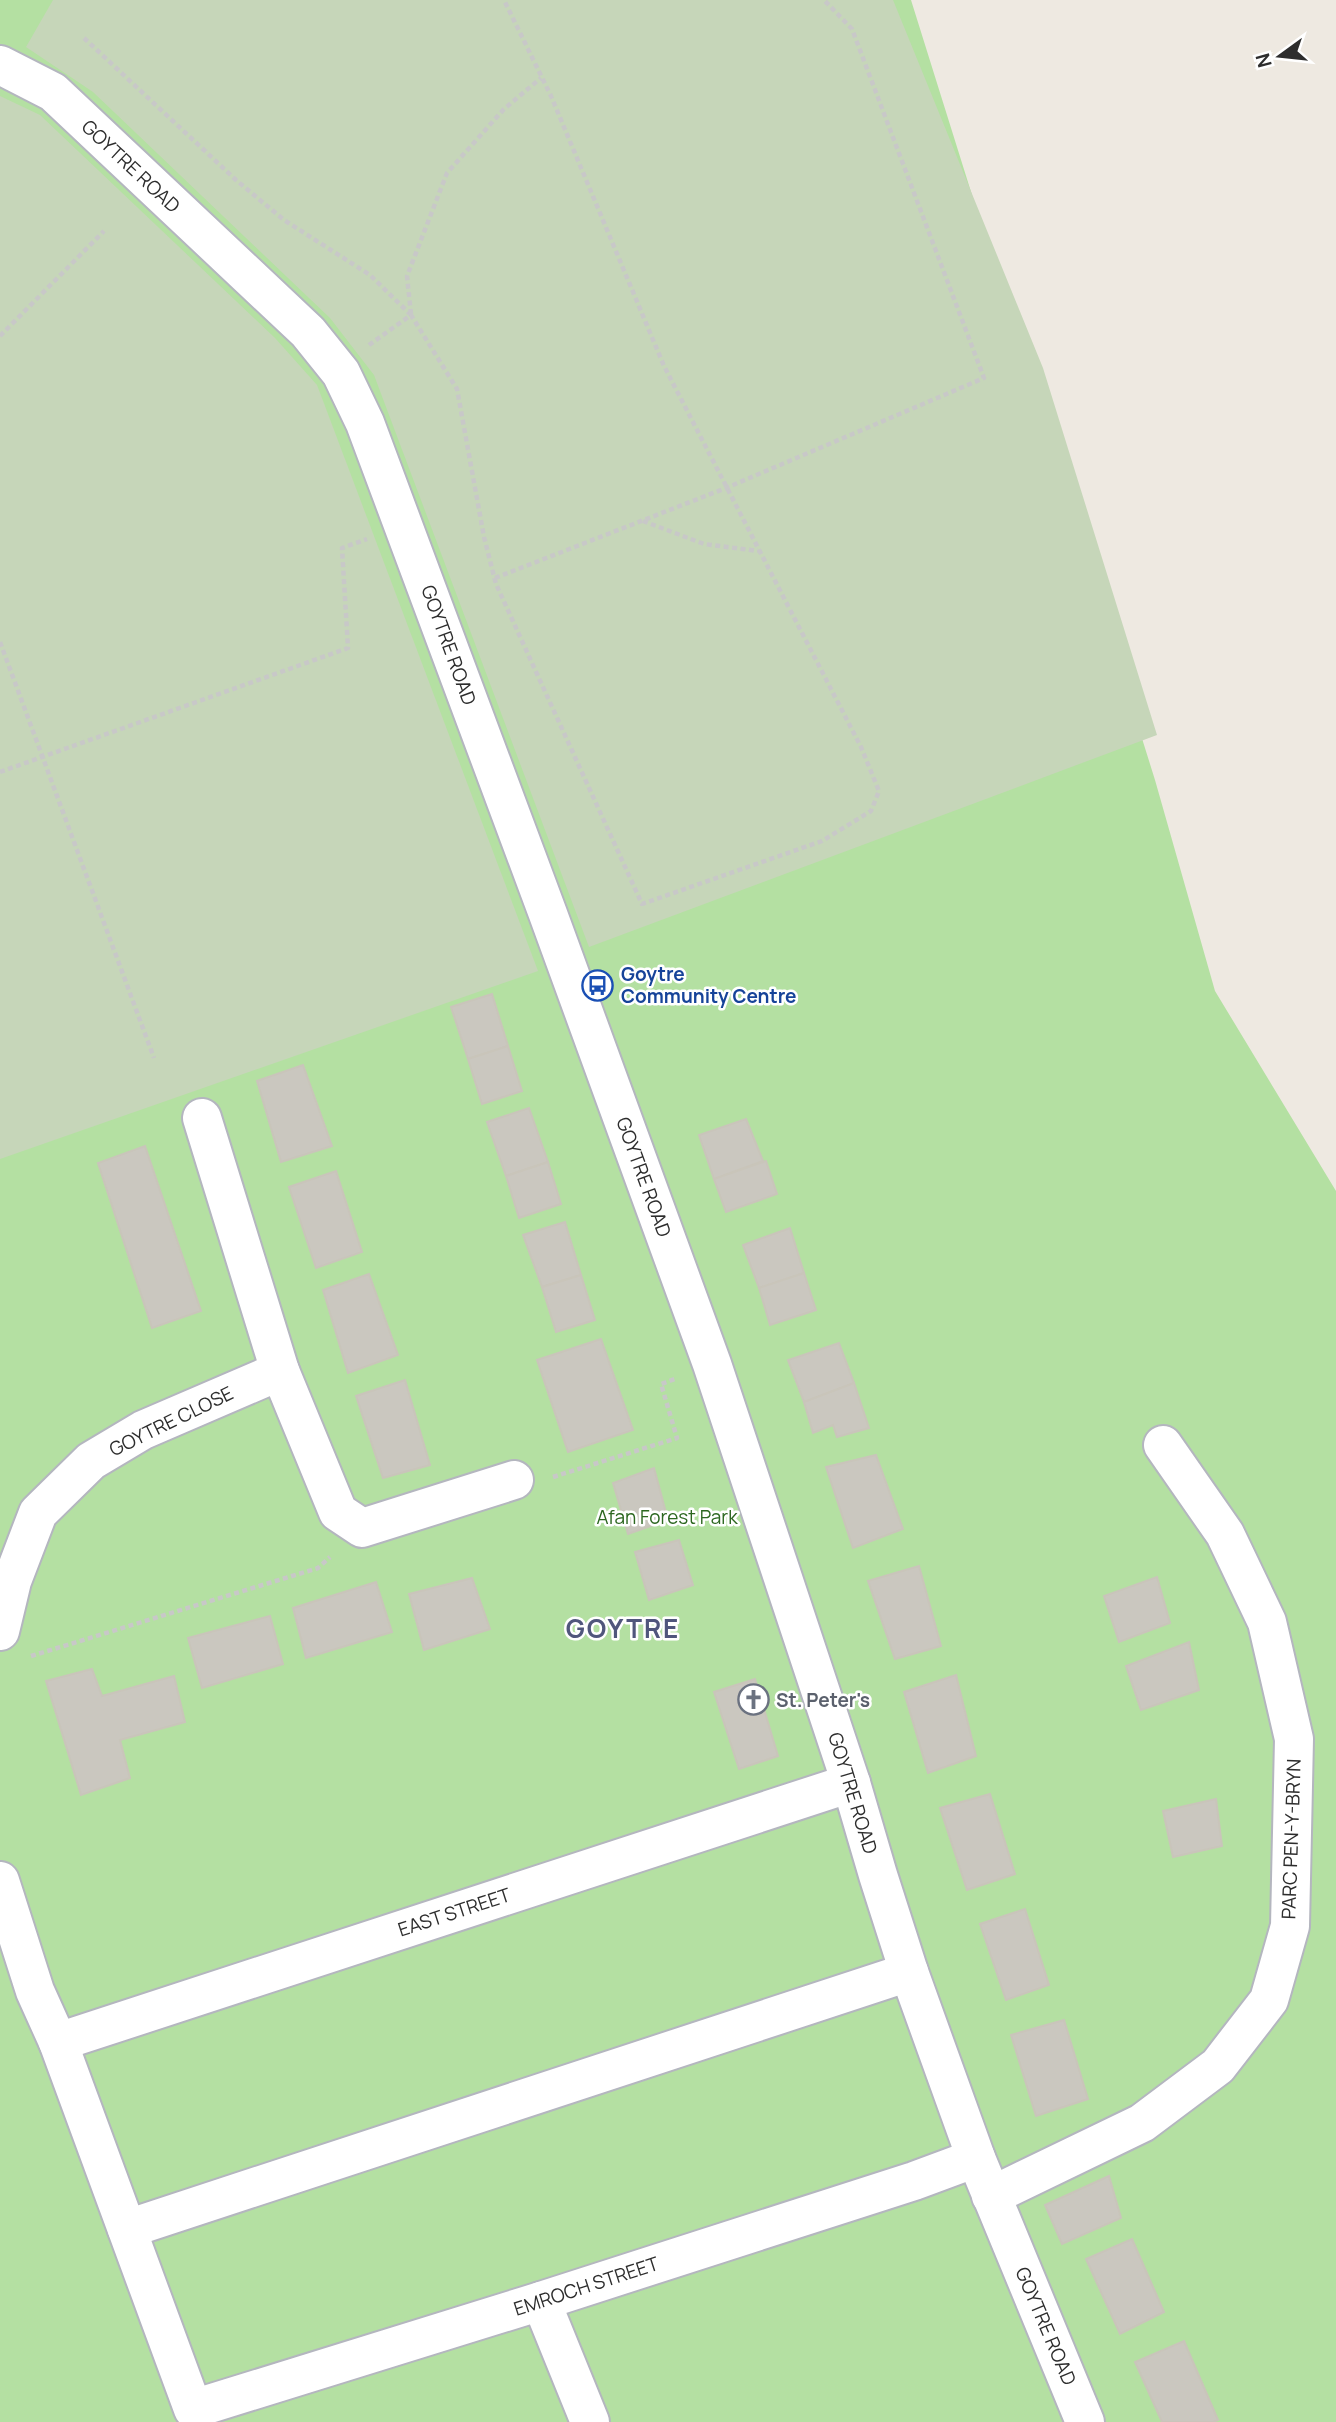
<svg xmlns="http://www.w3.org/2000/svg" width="1336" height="2422" font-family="Manrope,sans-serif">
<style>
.green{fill:#b4e0a2}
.cemetery{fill:#c6d6b9}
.building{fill:#cac7bf;stroke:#c9c5ba;stroke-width:2}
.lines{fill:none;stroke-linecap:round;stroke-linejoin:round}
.minor-casing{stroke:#b4b6bf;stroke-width:42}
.path{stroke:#c8c8c8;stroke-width:4.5;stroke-dasharray:5 3.5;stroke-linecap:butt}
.minor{stroke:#fff;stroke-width:38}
.labels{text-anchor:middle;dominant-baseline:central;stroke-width:5;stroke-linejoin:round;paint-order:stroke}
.street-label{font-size:19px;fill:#2d2d2d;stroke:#fff}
.transit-label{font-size:19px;font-weight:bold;fill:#164399;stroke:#fff;text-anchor:start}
.park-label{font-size:19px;fill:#2c6720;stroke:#fff}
.worship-label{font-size:19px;font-weight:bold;fill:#5b616d;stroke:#fff;text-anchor:start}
.district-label{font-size:26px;font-weight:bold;letter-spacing:2px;fill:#50567c;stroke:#fff}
</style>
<rect width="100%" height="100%" fill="#eee9e1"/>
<polygon class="green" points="0,0 911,0 1155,780 1215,991 1336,1191 1336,2422 0,2422"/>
<g class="cemetery">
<polygon points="53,0 893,0 1043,368 1157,735 589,947 374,375 330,318 93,92 26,47"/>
<polygon points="0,96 40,115 275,338 317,385 538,971 0,1159"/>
</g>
<g class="building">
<polygon points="492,994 508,1046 468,1059 451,1007"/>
<polygon points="508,1046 522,1091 482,1104 468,1059"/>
<polygon points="303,1065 332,1146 281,1162 257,1081"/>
<polygon points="529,1108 548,1162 506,1176 487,1122"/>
<polygon points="746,1119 763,1161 714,1179 699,1135"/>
<polygon points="145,1146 201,1311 152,1328 98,1163"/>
<polygon points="766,1161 777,1194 726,1212 714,1179"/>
<polygon points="548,1162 561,1204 519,1218 506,1176"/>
<polygon points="336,1171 362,1252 316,1268 289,1187"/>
<polygon points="565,1222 581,1275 542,1287 523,1235"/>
<polygon points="790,1228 804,1273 759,1288 743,1245"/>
<polygon points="804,1273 816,1310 770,1325 759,1288"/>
<polygon points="369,1274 398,1355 348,1373 323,1290"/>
<polygon points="581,1275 595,1320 556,1332 542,1287"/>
<polygon points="601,1339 633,1430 568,1452 537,1360"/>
<polygon points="839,1343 854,1383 804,1402 788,1360"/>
<polygon points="405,1380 430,1465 383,1478 356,1396"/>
<polygon points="854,1383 869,1428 837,1437 833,1425 813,1433 804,1402"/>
<polygon points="876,1455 903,1529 853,1548 826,1467"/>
<polygon points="654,1468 668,1520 628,1534 613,1483"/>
<polygon points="679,1540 693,1585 649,1600 635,1552"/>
<polygon points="919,1566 941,1646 895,1659 868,1581"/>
<polygon points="1157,1577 1170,1623 1119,1642 1104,1596"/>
<polygon points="472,1578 490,1629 424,1650 409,1594"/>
<polygon points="376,1582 392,1632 306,1658 293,1608"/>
<polygon points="270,1616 283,1664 202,1688 188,1638"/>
<polygon points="1189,1642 1199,1690 1141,1710 1126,1666"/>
<polygon points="92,1669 102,1696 174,1676 185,1722 120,1740 130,1778 81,1795 46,1681"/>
<polygon points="956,1675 976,1756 928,1773 904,1692"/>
<polygon points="755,1679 778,1756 739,1769 714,1692"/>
<polygon points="990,1794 1015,1874 967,1890 940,1808"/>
<polygon points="1216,1799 1222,1846 1173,1857 1163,1811"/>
<polygon points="1025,1909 1049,1985 1006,2000 980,1924"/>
<polygon points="1064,2020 1088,2099 1036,2116 1011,2035"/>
<polygon points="1109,2176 1121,2218 1062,2244 1045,2205"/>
<polygon points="1132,2239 1164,2312 1120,2334 1086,2259"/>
<polygon points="1184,2341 1218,2420 1213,2422 1162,2422 1135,2362"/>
</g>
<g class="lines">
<defs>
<g id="minor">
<polyline points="0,65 53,92 308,332 341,373 365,423 548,914 712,1364 851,1783 878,1875 909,1972 976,2158 1085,2422"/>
<polyline points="202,1118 280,1371 338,1512 362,1528 514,1480"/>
<polyline points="0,1631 12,1581 38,1513 91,1461 143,1430 280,1371"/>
<polyline points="0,1881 35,1991 58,2042 193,2409 541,2301 914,2181 976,2158"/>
<polyline points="58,2042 851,1783"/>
<polyline points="991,2196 1142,2123 1218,2066 1269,2000 1290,1926 1294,1739 1267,1622 1225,1534 1163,1445"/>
<polyline points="127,2229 909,1972"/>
<polyline points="541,2301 590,2422"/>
</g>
</defs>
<use href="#minor" class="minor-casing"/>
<g class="path">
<polyline points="84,38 236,180 284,220 370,275 411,315"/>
<polyline points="411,314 407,276 447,173 504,109 541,78"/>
<polyline points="0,336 104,231"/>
<polyline points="369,345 411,315 457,389 484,537 496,584 642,904 822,841 871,811 879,791 861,747 664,366 551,96 504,0"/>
<polyline points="643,521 704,544 758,551"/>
<polyline points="495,578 726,488 984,378 852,29 824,0"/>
<polyline points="0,642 154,1058"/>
<polyline points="0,772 348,648 342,548 367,539"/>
<polyline points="553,1477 677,1438 661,1384 675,1379"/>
<polyline points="31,1656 318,1568 330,1557"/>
</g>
<use href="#minor" class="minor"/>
</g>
<defs>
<symbol id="bus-ring" viewBox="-11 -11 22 22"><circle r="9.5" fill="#fff" stroke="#1a4fb4" stroke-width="1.5"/><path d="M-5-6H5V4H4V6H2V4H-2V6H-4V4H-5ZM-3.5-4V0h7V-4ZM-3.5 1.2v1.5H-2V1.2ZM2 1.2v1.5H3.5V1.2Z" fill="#1a4fb4"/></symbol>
<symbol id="church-ring" viewBox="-11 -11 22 22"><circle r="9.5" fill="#fff" stroke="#6b7280" stroke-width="1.5"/><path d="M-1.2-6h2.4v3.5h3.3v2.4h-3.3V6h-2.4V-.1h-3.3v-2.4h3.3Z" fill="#6b7280"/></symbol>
</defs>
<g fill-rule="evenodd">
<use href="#bus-ring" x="580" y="968" width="35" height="35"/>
<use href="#church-ring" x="736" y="1682" width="35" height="35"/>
</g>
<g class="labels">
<g class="street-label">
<text transform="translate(131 166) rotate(43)">GOYTRE ROAD</text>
<text transform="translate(449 645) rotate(70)">GOYTRE ROAD</text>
<text transform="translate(644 1177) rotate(70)">GOYTRE ROAD</text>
<text transform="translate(171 1421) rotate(-26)">GOYTRE CLOSE</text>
<text transform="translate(853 1793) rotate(73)">GOYTRE ROAD</text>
<text transform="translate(1291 1839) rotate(-88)">PARC PEN-Y-BRYN</text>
<text transform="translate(454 1912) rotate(-18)">EAST STREET</text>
<text transform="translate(586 2286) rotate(-18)">EMROCH STREET</text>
<text transform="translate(1046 2326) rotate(67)">GOYTRE ROAD</text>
</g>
<g class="transit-label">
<text x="621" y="974">Goytre<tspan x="621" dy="22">Community Centre</tspan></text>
</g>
<g class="park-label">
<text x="667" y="1517">Afan Forest Park</text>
</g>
<g class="worship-label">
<text x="776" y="1700">St. Peter's</text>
</g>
<g class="district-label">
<text x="623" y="1628">GOYTRE</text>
</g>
</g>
<g transform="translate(1280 56) rotate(255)" stroke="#ffffff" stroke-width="5" paint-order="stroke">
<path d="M0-5L12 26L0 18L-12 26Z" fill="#2d2d2d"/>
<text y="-10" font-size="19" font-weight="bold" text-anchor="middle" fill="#2d2d2d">N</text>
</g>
</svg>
